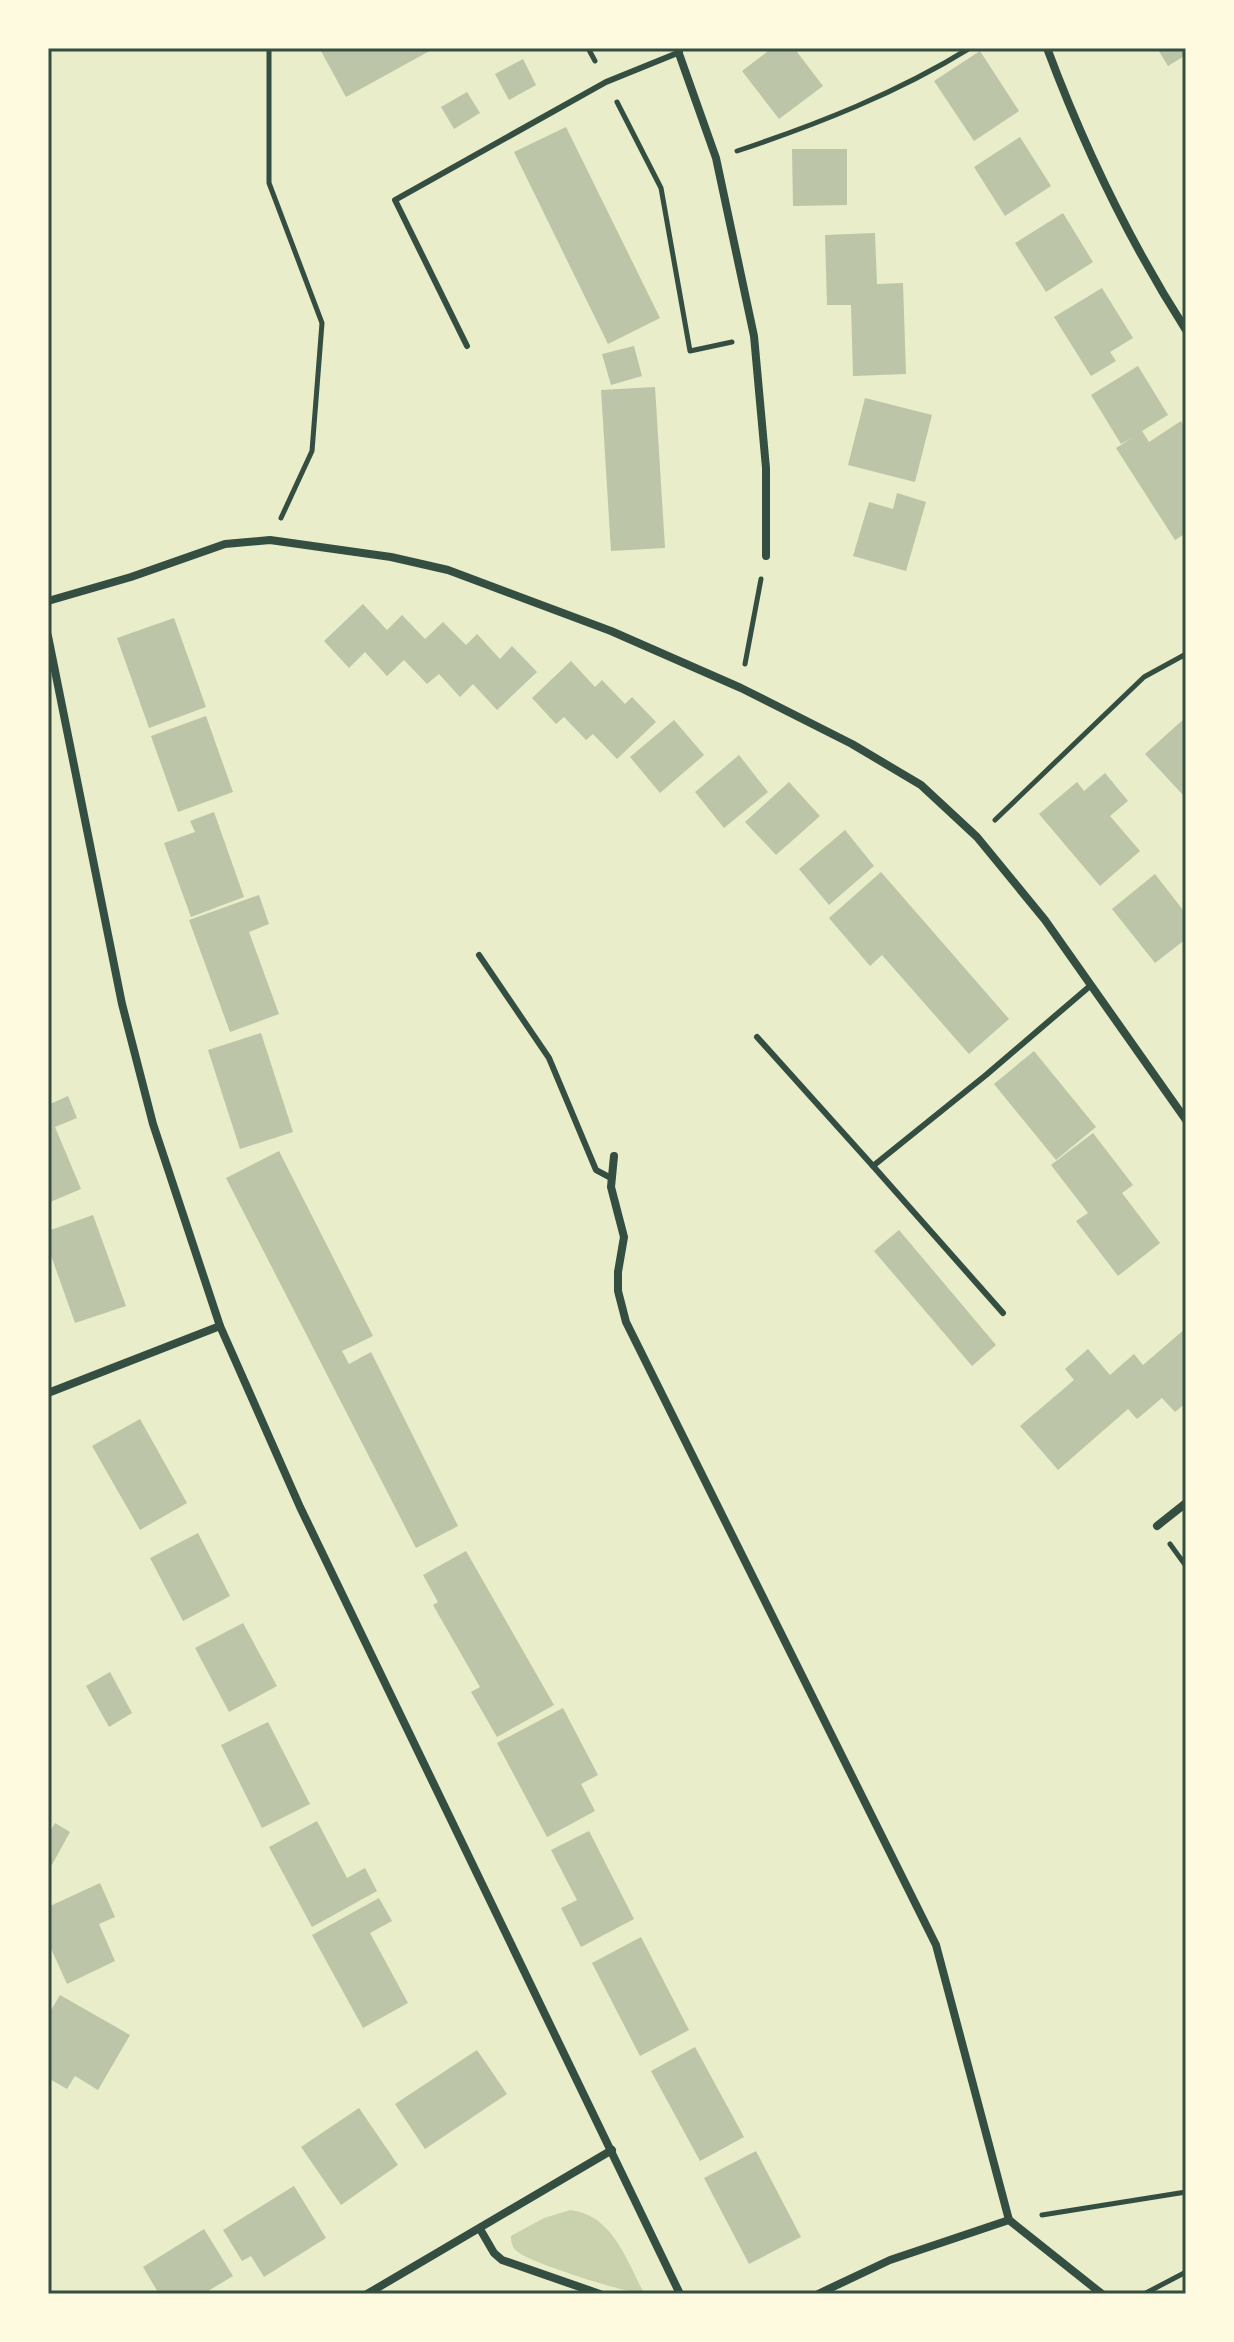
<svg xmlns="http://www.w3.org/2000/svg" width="1234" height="2342" font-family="Inter,sans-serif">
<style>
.green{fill:#cad2ad}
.building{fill:#bcc5a7}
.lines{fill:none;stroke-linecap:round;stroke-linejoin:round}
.path{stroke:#344e41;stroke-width:5}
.service{stroke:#344e41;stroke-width:6}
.minor{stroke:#344e41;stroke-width:8}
.neatline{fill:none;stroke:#344e41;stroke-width:3}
</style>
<rect width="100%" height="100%" fill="#e9edc9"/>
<path class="green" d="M 570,2210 C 612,2214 627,2261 644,2293 C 630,2295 529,2262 518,2252 C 512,2248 511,2242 511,2236 L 544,2218 Z"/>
<g class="building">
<polygon points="327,48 435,48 346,97 321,51"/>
<polygon points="772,48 794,48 823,86 779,119 742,71"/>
<polygon points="1157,48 1186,48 1186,55 1168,66"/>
<polygon points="980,51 1019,111 974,141 934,81"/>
<polygon points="523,59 536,85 509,100 495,74"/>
<polygon points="467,92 480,113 454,129 441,107"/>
<polygon points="566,127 660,318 608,344 514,152"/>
<polygon points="1020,137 1051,186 1005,216 974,167"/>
<polygon points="792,149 847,149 847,205 793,206"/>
<polygon points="1063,213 1093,262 1046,292 1015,243"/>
<polygon points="875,233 877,284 903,283 906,374 853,376 851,305 827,305 825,235"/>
<polygon points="1102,288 1133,338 1110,352 1116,361 1091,376 1054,317"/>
<polygon points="634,346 642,376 611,385 602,354"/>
<polygon points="1138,366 1168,415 1142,431 1149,442 1181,421 1186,429 1186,533 1175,540 1116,448 1134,437 1121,444 1091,395"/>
<polygon points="655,387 665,548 611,551 601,390"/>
<polygon points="865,398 932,415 915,482 848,465"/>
<polygon points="897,493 926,502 906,571 853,556 869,502 893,509"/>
<polygon points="363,604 387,630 402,615 425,639 443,622 466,645 477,634 500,659 512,646 537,672 497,710 473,684 460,697 439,674 427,684 404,660 387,676 365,652 349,668 324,641"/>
<polygon points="174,618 206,707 149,728 117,638"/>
<polygon points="571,661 595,687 602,680 625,704 632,697 656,722 617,759 593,734 586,740 564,717 556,724 532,698"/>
<polygon points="206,716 233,792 178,812 151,736"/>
<polygon points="1186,717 1186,792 1183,795 1145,754"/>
<polygon points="674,720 704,755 660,793 630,757"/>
<polygon points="739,755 768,792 724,828 695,792"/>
<polygon points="1105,773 1128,801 1110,816 1140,851 1100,886 1039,814 1077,782 1084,791"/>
<polygon points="789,782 820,816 776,855 745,822"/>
<polygon points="214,812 244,897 191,917 164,843 195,832 190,821"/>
<polygon points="845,830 874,866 829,905 799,869"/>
<polygon points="881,872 1009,1019 969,1054 882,955 870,966 829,918"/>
<polygon points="1155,874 1186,914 1186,939 1155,963 1112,909"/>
<polygon points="259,895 269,924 249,932 279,1014 230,1032 189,920"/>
<polygon points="261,1033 293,1132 240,1149 208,1050"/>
<polygon points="1034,1051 1096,1127 1056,1160 994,1084"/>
<polygon points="68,1096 77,1118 55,1127 81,1189 48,1203 48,1105"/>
<polygon points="1093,1133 1133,1185 1122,1193 1160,1243 1118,1276 1076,1221 1088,1213 1051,1165"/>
<polygon points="279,1151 373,1336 342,1351 349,1364 371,1352 458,1526 416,1548 226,1178"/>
<polygon points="93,1215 126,1306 75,1323 48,1247 48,1231"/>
<polygon points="899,1230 996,1345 972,1366 874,1251"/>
<polygon points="1186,1328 1186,1403 1175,1412 1162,1398 1137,1419 1128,1409 1058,1470 1020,1426 1074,1380 1065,1369 1088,1349 1110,1375 1134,1354 1143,1365"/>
<polygon points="140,1419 187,1503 140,1530 92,1446"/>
<polygon points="198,1533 230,1596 183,1621 150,1558"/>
<polygon points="466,1551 554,1705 497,1737 471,1692 480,1687 433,1605 438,1602 423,1575"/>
<polygon points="243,1623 277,1686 229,1712 195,1648"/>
<polygon points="110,1672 132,1713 109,1727 86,1686"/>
<polygon points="563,1708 598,1775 581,1784 595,1811 547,1837 497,1743"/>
<polygon points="268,1722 310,1804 262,1828 221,1745"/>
<polygon points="317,1821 347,1878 365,1868 377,1891 312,1927 269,1847"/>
<polygon points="55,1823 70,1832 48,1872 48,1835"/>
<polygon points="589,1831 634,1919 581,1947 561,1908 577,1900 551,1850"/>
<polygon points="100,1883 115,1917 99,1924 115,1961 67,1984 48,1942 48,1907"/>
<polygon points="379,1898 392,1921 370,1933 408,2003 363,2028 312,1935"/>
<polygon points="641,1937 689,2030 640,2056 592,1963"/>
<polygon points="60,1995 130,2035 98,2090 75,2076 67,2089 48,2078 48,2015"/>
<polygon points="695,2047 744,2137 700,2161 651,2071"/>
<polygon points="477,2050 507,2094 425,2149 395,2104"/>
<polygon points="359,2108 398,2165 341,2205 301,2147"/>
<polygon points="756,2151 801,2237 749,2264 704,2178"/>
<polygon points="294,2186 326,2238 264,2277 251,2256 242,2261 223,2230"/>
<polygon points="204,2229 233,2276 203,2294 159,2294 143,2267"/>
</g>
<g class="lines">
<g class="path">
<polyline points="269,48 269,183 322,323 312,451 281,518"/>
<polyline points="588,48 595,61"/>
<polyline points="617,102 661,188 690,351 732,342"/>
<path d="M 737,151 C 818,124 897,93 970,48"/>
<polyline points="745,664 761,579"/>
<polyline points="995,820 1144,677 1186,654"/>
<polyline points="1170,1544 1186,1566"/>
<polyline points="1042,2215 1186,2192"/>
<polyline points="1144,2294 1186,2272"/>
</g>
<g class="service">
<polyline points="467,346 395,200 606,82 680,52"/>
<polyline points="479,955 549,1058 596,1170 611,1178"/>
<polyline points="757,1037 873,1166 986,1075 1090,986"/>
<polyline points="873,1166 1003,1313"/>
</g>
<g class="minor">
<polyline points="677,48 716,158 754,336 766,468 766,556"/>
<path d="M 1047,48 C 1084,147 1129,241 1186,330"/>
<polyline points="48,601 131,577 225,544 270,540 391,557 448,570 611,631 741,688 852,744 921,785 977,837 1045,920 1186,1120"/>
<polyline points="48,636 122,1004 153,1124 220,1326 300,1507 680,2294"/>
<polyline points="614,1156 611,1187 624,1237 618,1272 618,1291 626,1322 936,1945 1009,2220"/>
<polyline points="48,1393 220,1326"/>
<polyline points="1157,1526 1186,1503"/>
<polyline points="480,2229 494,2253 502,2260 600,2294"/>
<polyline points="367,2294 612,2150"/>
<polyline points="818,2294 890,2260 1009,2220 1102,2294"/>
</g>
</g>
<rect width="1234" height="2342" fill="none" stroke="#fefae0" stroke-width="100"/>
<rect x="50" y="50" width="1134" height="2242" class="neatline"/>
</svg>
